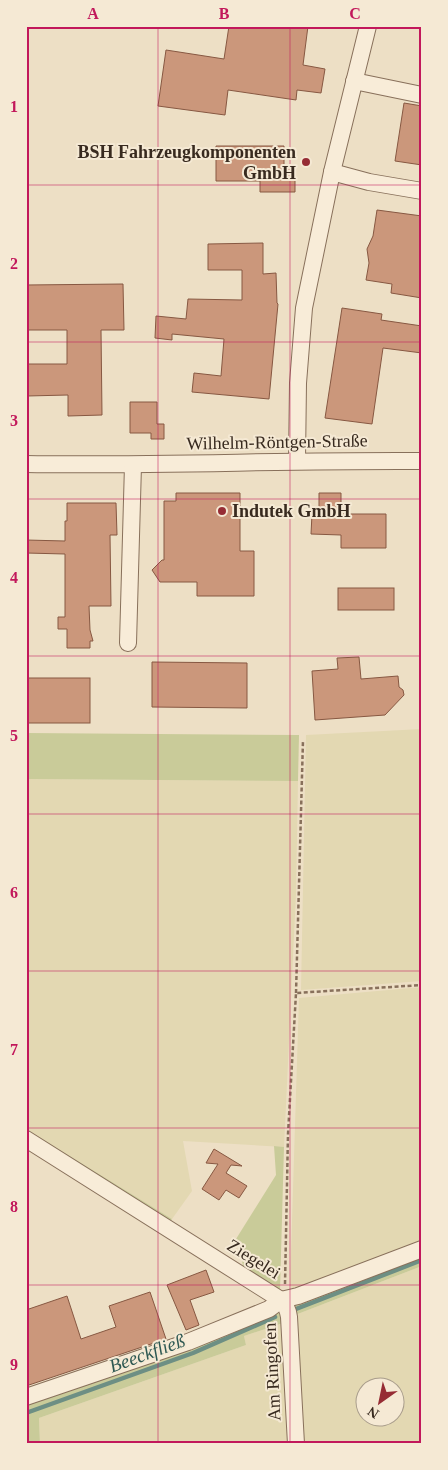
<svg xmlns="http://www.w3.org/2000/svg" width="448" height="1470" font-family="'Times New Roman',serif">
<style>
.farmland{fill:#e3d8b2;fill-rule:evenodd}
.green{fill:#c9cb99}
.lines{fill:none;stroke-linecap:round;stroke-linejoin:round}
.stream{stroke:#6d8f84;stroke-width:4.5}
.building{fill:#cb977b;stroke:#875842}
.minor-casing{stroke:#88705b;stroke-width:18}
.path{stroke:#88705b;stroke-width:2.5;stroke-dasharray:4 2.5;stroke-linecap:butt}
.minor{stroke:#f8ecd8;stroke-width:16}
.grid{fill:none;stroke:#c2185b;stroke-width:1;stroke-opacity:0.55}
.poi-dot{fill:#962c34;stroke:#f5e9d4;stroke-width:2}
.labels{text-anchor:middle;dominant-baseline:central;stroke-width:4;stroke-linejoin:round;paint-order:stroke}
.poi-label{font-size:18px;font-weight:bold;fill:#382a1f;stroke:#f5e9d4;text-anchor:end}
.street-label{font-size:18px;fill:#382a1f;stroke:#f5e9d4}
.water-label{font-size:19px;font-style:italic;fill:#2e5852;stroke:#f5e9d4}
.neatline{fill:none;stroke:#c2185b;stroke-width:2}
.grid-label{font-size:16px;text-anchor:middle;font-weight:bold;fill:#c2185b}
</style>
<rect width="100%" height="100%" fill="#eddfc5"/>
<g class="farmland">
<polygon points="422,729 422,981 301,990 306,735"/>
<polygon points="26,779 298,781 296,894 284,1147 183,1141 192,1191 172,1219 26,1129"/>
<polygon points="422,987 422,1244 294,1292 290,1285 299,998"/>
<path d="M 422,1266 L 422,1444 L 300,1444 L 295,1315 ZM 366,1388 L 396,1388 L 396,1418 L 366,1418 Z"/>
<polygon points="283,1323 292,1444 40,1444 39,1418 246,1345 244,1336"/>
</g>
<g class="green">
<polygon points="26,733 299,735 298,781 26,779"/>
<polygon points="26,1129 172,1219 169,1223 26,1133"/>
<polygon points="274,1146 284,1147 280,1291 244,1269 236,1239 276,1175"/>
<polygon points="422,1253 422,1266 295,1315 294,1305"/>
<polygon points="274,1309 281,1312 283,1323 244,1336 246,1345 39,1418 40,1444 26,1444 26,1402"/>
</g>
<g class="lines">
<g class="stream">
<polyline points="296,1309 422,1260"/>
<polyline points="26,1413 193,1353 275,1317"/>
</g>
</g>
<g class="building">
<polygon points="229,26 308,26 303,65 325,69 321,93 297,90 296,100 228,90 225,115 158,106 166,50 224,59"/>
<polygon points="404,103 422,106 422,165 395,161"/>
<polygon points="216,146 284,146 284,169 295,169 295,192 260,192 260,181 216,181"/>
<polygon points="377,210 422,216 422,298 391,293 392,284 366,280 369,263 367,249 373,236"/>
<polygon points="263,243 263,274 276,273 277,303 278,304 269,399 192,392 194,373 221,376 224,339 172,334 172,340 155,338 156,316 186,319 188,299 242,300 242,270 208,270 208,244"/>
<polygon points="123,284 124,330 101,330 102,415 68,416 68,395 27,396 27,364 67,364 67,330 26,330 26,285"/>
<polygon points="342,308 382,314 381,320 422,326 422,353 383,348 372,424 325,418"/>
<polygon points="130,402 157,402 157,424 164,424 164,439 151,439 151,433 130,433"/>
<polygon points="176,493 240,493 240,551 254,551 254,596 197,596 197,582 160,582 152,570 162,560 164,560 164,501 176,501"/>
<polygon points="319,493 341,493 341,514 386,514 386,548 341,548 341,535 311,534 312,514 319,514"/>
<polygon points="67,503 116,503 117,535 110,535 111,606 89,606 90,630 93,641 90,641 90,648 67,648 67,629 58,629 58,617 65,617 65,554 26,553 26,540 65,541 65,521 67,521"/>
<rect x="338" y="588" width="56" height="22"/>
<polygon points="359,657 361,679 398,676 399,687 403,690 404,695 385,715 315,720 312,671 338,669 337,658"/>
<polygon points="152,662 247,663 247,708 152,707"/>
<rect x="26" y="678" width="64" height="45"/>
<polygon points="214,1149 242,1166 231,1165 226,1173 247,1186 239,1198 226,1190 219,1200 202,1189 218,1164 206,1163"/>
<polygon points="206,1270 214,1292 190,1300 199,1325 186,1330 167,1285"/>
<polygon points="150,1292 166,1339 26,1386 26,1310 67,1296 81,1339 116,1327 109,1306"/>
</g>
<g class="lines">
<defs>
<g id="minor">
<polyline points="354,81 422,95"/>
<polyline points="332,172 369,182 422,191"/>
<polyline points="297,460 298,383 304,308 332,172 368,26"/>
<path d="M 26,464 C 158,466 290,460 422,461"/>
<polyline points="128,643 133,465"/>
<path d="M 26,1139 L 281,1300 C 286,1305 288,1309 289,1317 L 296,1444"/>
<polyline points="26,1397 188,1342 269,1309 281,1300 298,1296 422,1249"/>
</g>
</defs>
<use href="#minor" class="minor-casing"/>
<g class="path">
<polyline points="296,993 303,740"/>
<polyline points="285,1284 288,1134 296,993 422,985"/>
</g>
<use href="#minor" class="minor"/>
</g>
<path class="grid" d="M 158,26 L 158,1444M 290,26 L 290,1444M 26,185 L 422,185M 26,342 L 422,342M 26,499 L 422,499M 26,656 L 422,656M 26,814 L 422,814M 26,971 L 422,971M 26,1128 L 422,1128M 26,1285 L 422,1285"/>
<g class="poi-dot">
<circle cx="306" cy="162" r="5"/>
<circle cx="222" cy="511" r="5"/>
</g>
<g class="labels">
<g class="poi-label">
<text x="296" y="152">BSH Fahrzeugkomponenten<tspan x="296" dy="21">GmbH</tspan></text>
<text x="232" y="511" text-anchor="start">Indutek GmbH</text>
</g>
<g class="street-label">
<text transform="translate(277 442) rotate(-1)">Wilhelm-Röntgen-Straße</text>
<text transform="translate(254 1259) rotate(32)">Ziegelei</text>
<text transform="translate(272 1372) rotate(-93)">Am Ringofen</text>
</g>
<g class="water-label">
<text transform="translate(147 1353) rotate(-20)">Beeckfließ</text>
</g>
</g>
<rect width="448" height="1470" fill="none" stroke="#f5e9d4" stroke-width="55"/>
<g transform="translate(380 1402) rotate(213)"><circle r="24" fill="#f5e9d4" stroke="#a99d8c"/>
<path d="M0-4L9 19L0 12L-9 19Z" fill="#962c34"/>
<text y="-8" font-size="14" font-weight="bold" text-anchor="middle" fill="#382a1f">N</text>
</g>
<rect x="28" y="28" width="392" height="1414" class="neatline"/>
<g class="grid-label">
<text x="93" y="19">A</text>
<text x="224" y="19">B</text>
<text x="355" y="19">C</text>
<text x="14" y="112">1</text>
<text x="14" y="269">2</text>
<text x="14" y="426">3</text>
<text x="14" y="583">4</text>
<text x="14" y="741">5</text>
<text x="14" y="898">6</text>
<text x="14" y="1055">7</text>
<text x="14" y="1212">8</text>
<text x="14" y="1370">9</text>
</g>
</svg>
